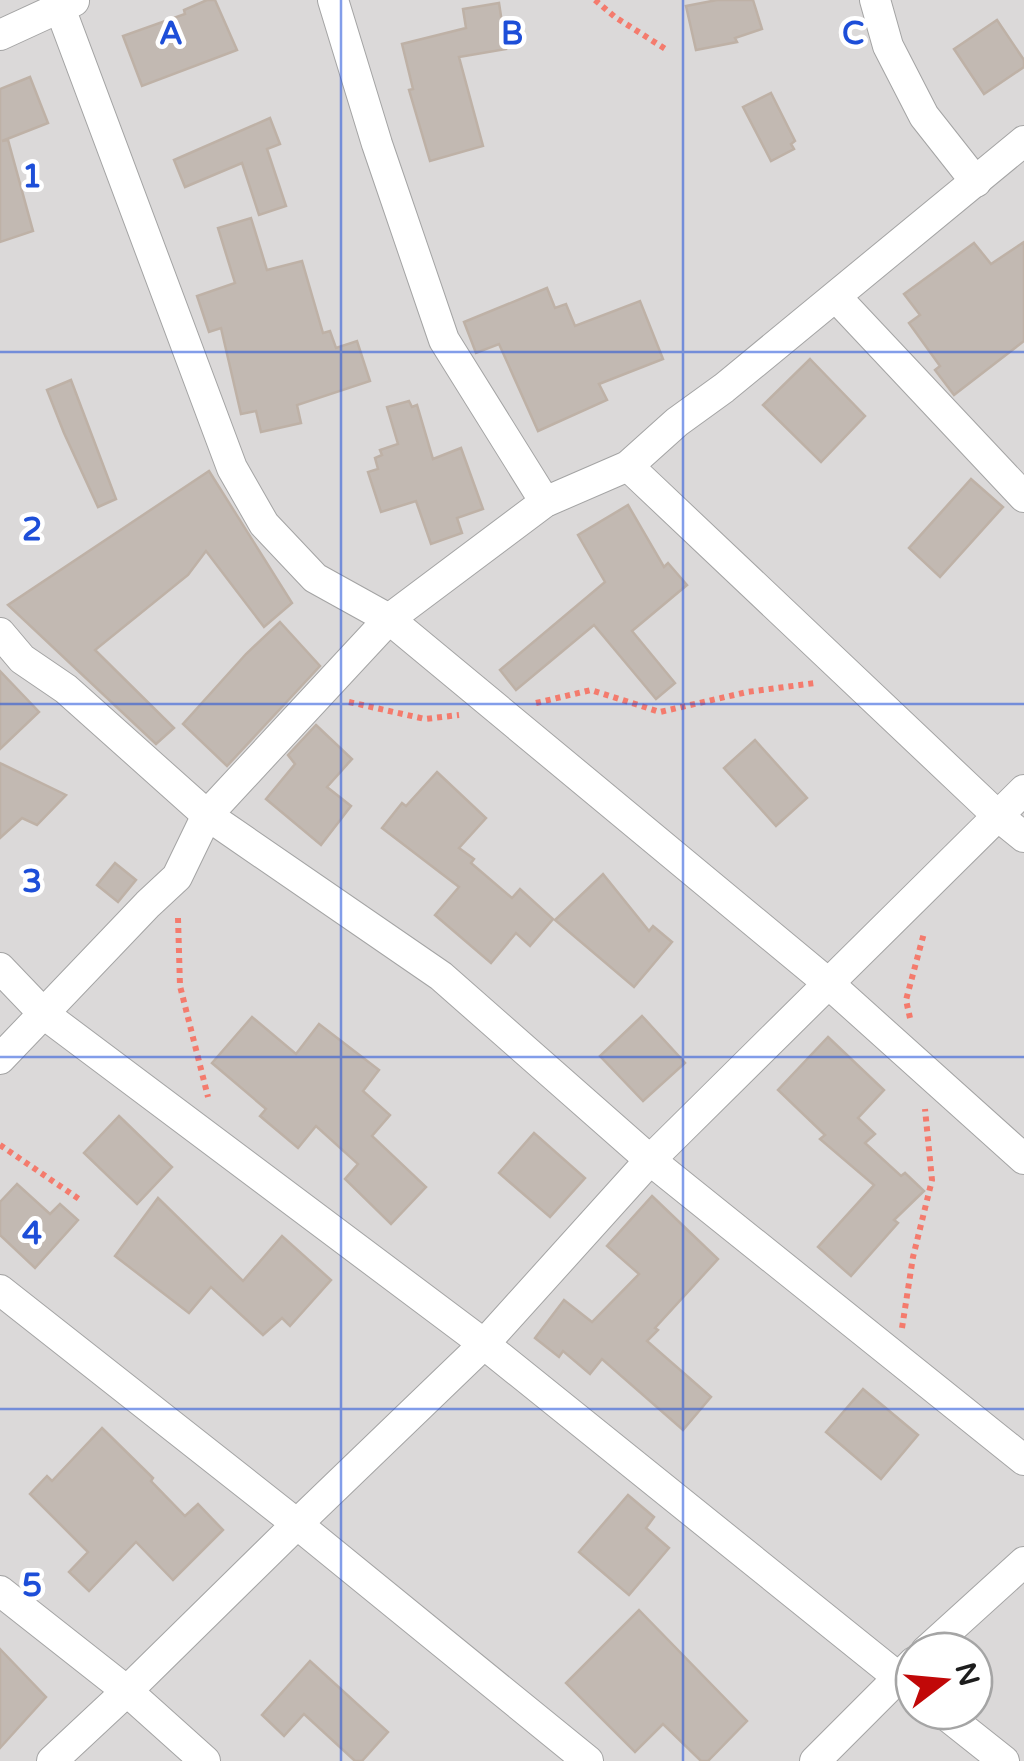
<svg xmlns="http://www.w3.org/2000/svg" width="1024" height="1761" font-family="'Varela Round',sans-serif">
<style>
.residential{fill:#dbd9d9;fill-rule:evenodd}
.building{fill:#c2b9b2;stroke:#beb1a6;stroke-width:2.5}
.lines{fill:none;stroke-linecap:round;stroke-linejoin:round}
.street-casing{stroke:#a4a4a4;stroke-width:32}
.path{stroke:#f47b6d;stroke-width:6;stroke-dasharray:5 5;stroke-linecap:butt}
.street{stroke:#fff;stroke-width:30}
.grid{fill:none;stroke:#1d4ed8;stroke-width:2.5;stroke-opacity:0.55}
.grid-label{font-size:32px;text-anchor:middle;font-weight:bold;fill:#1d4ed8;stroke:#fff;stroke-width:9;stroke-linejoin:round;paint-order:stroke}
</style>
<rect width="100%" height="100%" fill="#edeae3"/>
<path class="residential" d="M 0,0 L 1024,0 L 1024,1761 L 0,1761 ZM 914,1651 L 974,1651 L 974,1711 L 914,1711 Z"/>
<g class="building">
<polygon points="207,0 215,0 237,50 142,86 123,36 185,14 184,10"/>
<polygon points="717,0 753,0 762,29 735,38 737,42 696,50 686,6"/>
<polygon points="499,3 506,49 459,57 483,146 430,161 409,90 413,89 402,44 466,28 463,9"/>
<polygon points="997,20 1024,60 1024,67 984,94 954,49"/>
<polygon points="30,77 48,123 2,141 8,140 33,231 0,242 0,89"/>
<polygon points="771,93 795,141 791,144 794,149 771,161 743,107"/>
<polygon points="270,118 280,144 267,149 286,206 259,215 242,163 185,187 174,160"/>
<polygon points="251,218 267,270 302,261 323,333 330,331 336,348 357,341 370,381 297,405 301,423 261,432 256,411 241,414 221,328 209,332 197,296 235,283 218,228"/>
<polygon points="1024,242 1024,341 954,395 935,370 940,366 909,323 920,315 904,294 974,243 991,264"/>
<polygon points="547,288 555,308 566,304 575,326 640,301 663,359 599,384 607,400 538,431 499,344 476,353 464,322"/>
<polygon points="810,359 865,416 821,462 763,405"/>
<polygon points="71,380 116,499 98,507 64,433 47,390"/>
<polygon points="409,401 412,407 417,405 433,459 461,448 483,509 457,518 462,533 431,544 416,501 381,512 368,472 378,469 375,458 382,455 380,450 398,444 387,407"/>
<polygon points="209,471 292,603 264,627 206,551 188,575 95,650 174,728 156,744 8,605"/>
<polygon points="971,479 1003,507 940,577 909,548"/>
<polygon points="628,505 664,567 668,563 687,585 632,631 675,683 656,699 594,625 516,690 500,670 605,582 578,535"/>
<polygon points="280,622 320,666 227,766 183,724 246,654"/>
<polygon points="0,671 39,712 0,749"/>
<polygon points="316,725 352,759 327,787 351,806 321,845 266,799 295,764 288,755"/>
<polygon points="755,740 807,798 776,826 724,768"/>
<polygon points="0,763 66,795 37,825 22,818 0,838"/>
<polygon points="437,772 486,818 459,848 474,859 471,863 512,898 520,889 553,919 530,946 516,933 491,963 435,915 459,887 382,828 402,803 406,806"/>
<polygon points="115,863 136,880 118,902 97,885"/>
<polygon points="603,874 649,931 653,926 672,942 634,987 555,920"/>
<polygon points="642,1016 685,1063 643,1101 600,1056"/>
<polygon points="252,1017 296,1054 319,1024 379,1070 363,1091 390,1115 372,1136 426,1187 391,1224 345,1179 358,1164 316,1126 298,1148 260,1116 266,1109 212,1063"/>
<polygon points="828,1037 884,1090 858,1118 875,1134 865,1143 901,1176 905,1173 924,1191 894,1220 898,1223 851,1276 818,1247 874,1185 820,1139 825,1135 778,1090"/>
<polygon points="119,1116 172,1167 137,1204 84,1153"/>
<polygon points="534,1133 585,1178 550,1217 499,1173"/>
<polygon points="17,1184 50,1214 60,1204 78,1220 35,1268 0,1235 0,1202"/>
<polygon points="652,1196 718,1259 655,1328 658,1330 647,1341 711,1397 683,1430 602,1359 590,1374 563,1351 559,1357 535,1338 564,1300 592,1322 639,1274 607,1246"/>
<polygon points="158,1198 243,1281 282,1236 331,1280 290,1326 282,1318 263,1335 211,1287 189,1313 115,1256"/>
<polygon points="863,1389 918,1435 881,1479 826,1432"/>
<polygon points="102,1428 153,1478 151,1481 185,1516 198,1504 223,1530 173,1580 136,1542 89,1591 69,1572 88,1552 30,1494 47,1476 52,1481"/>
<polygon points="628,1495 654,1517 646,1528 669,1548 629,1595 579,1552"/>
<polygon points="639,1610 747,1721 708,1761 701,1761 663,1724 635,1752 566,1683"/>
<polygon points="0,1649 46,1697 0,1748"/>
<polygon points="310,1661 388,1732 362,1761 355,1761 304,1714 284,1736 262,1715"/>
</g>
<g class="lines">
<defs>
<g id="street">
<polyline points="57,0 232,468 264,524 315,578 389,619 828,983 1024,1159"/>
<polyline points="333,0 377,144 444,340 545,502"/>
<polyline points="875,0 888,46 924,116 976,182"/>
<polyline points="0,35 74,1"/>
<polyline points="836,297 1024,497"/>
<polyline points="628,466 998,816 1024,837"/>
<polyline points="0,633 22,659 66,689 207,815 441,976 650,1160 1024,1460"/>
<polyline points="0,968 44,1014 484,1344 914,1690"/>
<polyline points="0,1059 148,904 177,877 207,815 389,619 545,502 628,466 677,422 724,388 1024,141"/>
<polyline points="0,1290 297,1524 588,1761"/>
<polyline points="0,1591 127,1691 205,1761"/>
<polyline points="926,1651 1024,1562"/>
<polyline points="941,1711 1004,1761"/>
<polyline points="52,1761 127,1691 297,1524 484,1344 650,1160 1024,790"/>
<polyline points="815,1761 914,1662"/>
</g>
</defs>
<use href="#street" class="street-casing"/>
<g class="path">
<polyline points="595,0 615,17 667,50"/>
<polyline points="349,702 425,719 459,715"/>
<polyline points="536,703 591,690 660,712 747,692 815,683"/>
<polyline points="178,918 180,986 208,1097"/>
<polyline points="910,1018 906,1000 924,933"/>
<polyline points="0,1145 79,1199"/>
<polyline points="902,1328 913,1257 932,1180 925,1109"/>
</g>
<use href="#street" class="street"/>
</g>
<path class="grid" d="M 341,0 L 341,1761M 683,0 L 683,1761M 0,352 L 1024,352M 0,704 L 1024,704M 0,1057 L 1024,1057M 0,1409 L 1024,1409"/>
<g class="grid-label">
<text x="171" y="44">A</text>
<text x="512" y="44">B</text>
<text x="853" y="44">C</text>
<text x="32" y="187">1</text>
<text x="32" y="540">2</text>
<text x="32" y="892">3</text>
<text x="32" y="1244">4</text>
<text x="32" y="1596">5</text>
</g>
<g transform="translate(944 1681) rotate(74)"><circle r="48" fill="#ffffff" stroke="#a5a5a5" stroke-width="2.5"/>
<path d="M0-8L18 38L0 25L-18 38Z" fill="#c10808"/>
<text y="-15" font-size="28" font-weight="bold" text-anchor="middle" fill="#1d1d1d">N</text>
</g>
</svg>
